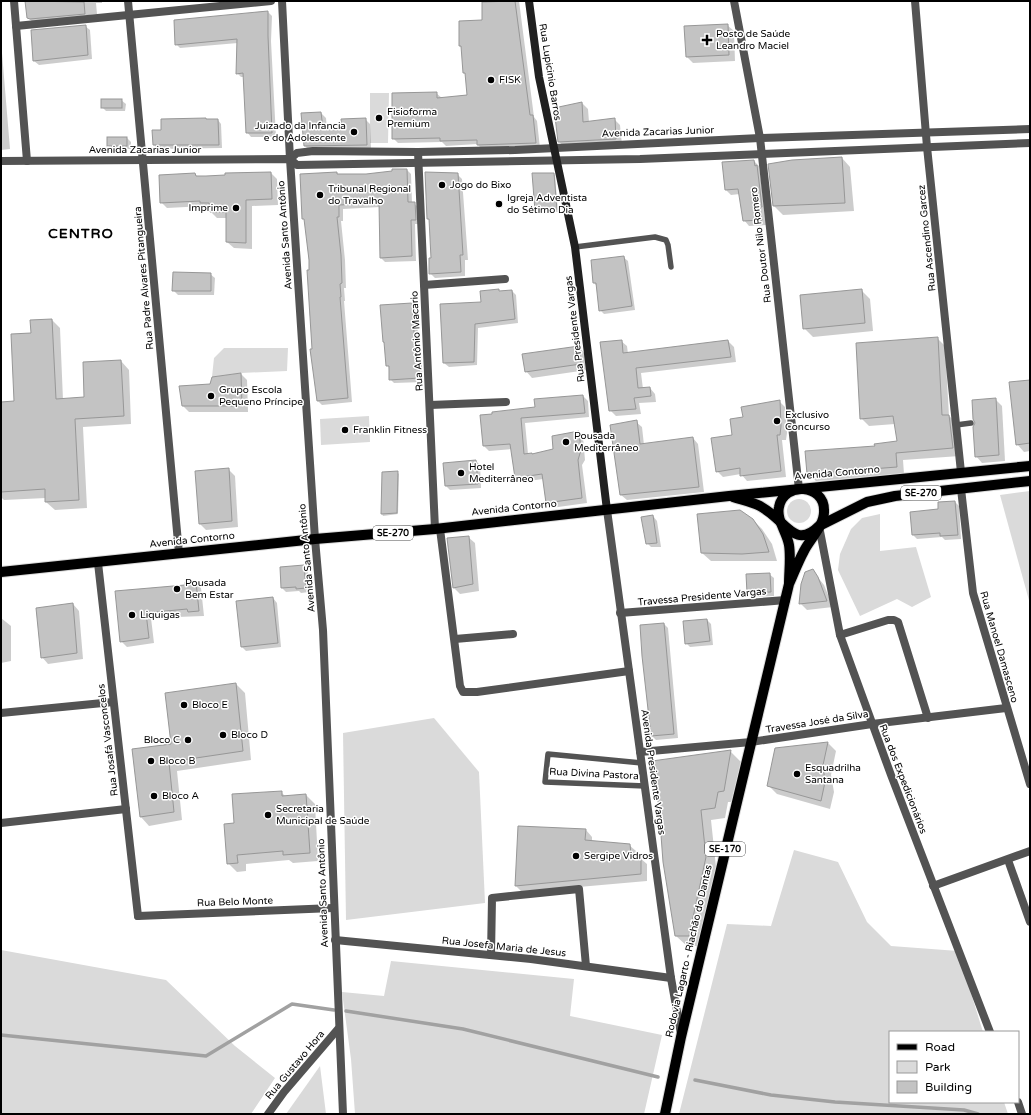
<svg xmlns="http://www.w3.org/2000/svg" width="1031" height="1115" font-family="'Varela Round',sans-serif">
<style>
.green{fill:#dadada}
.shadow{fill:#0003}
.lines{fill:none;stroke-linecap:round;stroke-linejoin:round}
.stream{stroke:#a1a1a1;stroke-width:3.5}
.building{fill:#c3c3c3;stroke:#979797}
.primary-casing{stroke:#dbdbdb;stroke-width:12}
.service{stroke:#535353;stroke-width:5.5}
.minor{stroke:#535353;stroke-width:8}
.tertiary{stroke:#535353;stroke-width:8}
.secondary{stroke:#202020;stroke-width:8}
.primary{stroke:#000;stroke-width:10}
.poi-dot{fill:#000;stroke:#fff;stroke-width:1.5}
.labels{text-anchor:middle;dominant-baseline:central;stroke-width:3;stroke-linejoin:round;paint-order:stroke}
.shield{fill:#fff;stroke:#4c4c4c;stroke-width:1}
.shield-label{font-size:9px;font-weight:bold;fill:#000}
.poi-label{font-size:10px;fill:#000;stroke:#fff;text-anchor:start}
.street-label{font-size:10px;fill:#000;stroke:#fff}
.district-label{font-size:14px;font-weight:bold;letter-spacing:1px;fill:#000;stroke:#fff}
</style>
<rect width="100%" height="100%" fill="#fff"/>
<g class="green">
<polygon points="370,93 389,93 388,143 370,143"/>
<polygon points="224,348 288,348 287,371 241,373 212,377 214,358"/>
<polygon points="369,416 370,442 321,445 320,419"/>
<polygon points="1030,491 1030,604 1000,495"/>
<circle cx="799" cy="511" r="12"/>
<polygon points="880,514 880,551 916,547 931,597 912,607 897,599 860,616 838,570 840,554 851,529 862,518"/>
<polygon points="434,718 479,772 485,903 346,920 343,733"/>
<polygon points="794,850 838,862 867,922 891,946 958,951 983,1032 890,1032 890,1102 1004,1102 1008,1114 679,1114 727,924 771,926"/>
<polygon points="1,950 166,980 235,1046 275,1078 251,1114 1,1114"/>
<polygon points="391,961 574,979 570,1016 662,1035 644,1114 355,1114 351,1059 342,992 384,996"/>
<polygon points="320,1066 326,1114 286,1114"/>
</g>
<g class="shadow">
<polygon points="27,1 102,1 102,3 96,3 97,14 33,22 28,18"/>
<polygon points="482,1 519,1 534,117 537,121 540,148 483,150 477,144 446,146 442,142 398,143 393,138 436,93 442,98 468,95 466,75 464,73 462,49 460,46 483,21"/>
<polygon points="268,12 272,16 271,41 276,137 251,137 247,132 244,77 241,77 237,73 238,43 180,48 176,44 175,21"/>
<polygon points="727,25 734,31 735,61 693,63 687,57"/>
<polygon points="85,26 90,30 92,59 39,65 34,61 32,31"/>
<polygon points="1,41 10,149 1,150"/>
<polygon points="121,100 126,104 125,111 106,111 102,107"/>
<polygon points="582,103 588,109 589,122 614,119 620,125 622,145 565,147 559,142 555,108"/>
<polygon points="321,113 326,118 327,130 343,130 365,119 370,124 371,149 310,151 305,146"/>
<polygon points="218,120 221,124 222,148 158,149 154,145"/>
<polygon points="108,138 127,138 131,142 131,149 112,149 108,145"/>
<polygon points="842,158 850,167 854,211 783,215 774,206"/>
<polygon points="754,161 759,166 767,225 749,226 744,220 740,194 731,195 726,190"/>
<polygon points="407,170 411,174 412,203 419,207 420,224 415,224 416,261 385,262 381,258 380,207 343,209 343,221 341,221 345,260 346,288 344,288 345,301 344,301 352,402 322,405 317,400 309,305 310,271 305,220 303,218 337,173 339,175 366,175"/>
<polygon points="271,173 277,179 278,205 252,206 252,249 234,248 227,242 227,218 217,218 211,212 211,209 207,209 205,206 167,208 161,202 195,174 197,177"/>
<polygon points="457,174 462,179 468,260 465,260 465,276 435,278 430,273 432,259 430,221 428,219"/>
<polygon points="553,174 555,175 558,212 538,212 536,210"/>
<polygon points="623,257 628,261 635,310 604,314 600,310 597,286 594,283"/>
<polygon points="210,274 215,278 214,295 178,295 173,290"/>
<polygon points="861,290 870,299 873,331 813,337 804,328"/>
<polygon points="512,291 516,295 518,323 478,328 477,365 449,367 444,363 482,303"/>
<polygon points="412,304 416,308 419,348 421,351 423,382 394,383 390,379 386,344 383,342"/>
<polygon points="52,320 60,328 63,400 85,398 121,361 129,370 131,424 83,427 87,508 55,510 46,502 46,498 4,500 1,497 1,403 15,402 32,334"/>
<polygon points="937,338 945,346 949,416 957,423 960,456 903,460 904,474 816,481 808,474 898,442 895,424 869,426 861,418"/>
<polygon points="621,341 627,346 628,354 728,341 734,347 736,362 641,373 643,389 650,388 655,394 656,402 639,403 641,414 616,416 610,410"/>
<polygon points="579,347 585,354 587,370 532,378 526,371"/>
<polygon points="241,374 247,380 248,412 189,412 183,406 211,385"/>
<polygon points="1030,381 1030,451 1024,452 1017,444"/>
<polygon points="583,396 588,401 589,417 525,423 528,454 533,455 554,449 579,432 583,437 585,460 582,465 587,503 551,508 546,503 543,479 521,482 516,477 512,449 489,451 484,446 481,416 536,408"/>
<polygon points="995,399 1002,406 1005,461 982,463 976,456"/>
<polygon points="779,401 785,407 787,433 786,440 782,440 786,477 747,481 741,474 723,477 717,471 733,436 744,418"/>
<polygon points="636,422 642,427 644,445 693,438 698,444 704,492 627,500 621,495"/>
<polygon points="476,461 480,465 481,488 450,490 446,486 445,464"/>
<polygon points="228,469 235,476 238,527 206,530 200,524"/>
<polygon points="397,472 399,474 398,514 383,516 382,514"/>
<polygon points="955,502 959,506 961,539 945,540 942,537 917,539 913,535 939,510"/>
<polygon points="653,516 657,521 661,547 651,547 647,543"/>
<polygon points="752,519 762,529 772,544 777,561 711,561 702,553"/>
<polygon points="468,537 475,543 479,591 460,594 454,588 448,539"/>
<polygon points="304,566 308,571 309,592 301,593 299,591 286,592 282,588 281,568"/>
<polygon points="812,570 824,585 833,607 807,610 801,604"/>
<polygon points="769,574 774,578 774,596 752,597 748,593"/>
<polygon points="196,583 201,588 204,616 151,618 154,643 127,647 121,641 116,592 186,586"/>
<polygon points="273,598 277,603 281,647 246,651 242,647"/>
<polygon points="73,604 79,611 83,659 48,664 42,657"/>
<polygon points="1,618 11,626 11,661 1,663"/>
<polygon points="707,620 711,624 713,645 690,647 686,643"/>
<polygon points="664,624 668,628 678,738 656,740 652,736 641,626"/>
<polygon points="236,684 245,693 251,760 177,771 182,820 149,826 141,817 172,745"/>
<polygon points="828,743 836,751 831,775 834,792 830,809 777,794 768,785 775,749"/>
<polygon points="731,752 741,762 734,802 728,802 725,818 711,820 716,867 699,946 687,946 676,936 664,862"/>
<polygon points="281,792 286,797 306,795 315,804 318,861 293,863 289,860 246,864 246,871 237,872 228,863 235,824"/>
<polygon points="519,827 586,830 592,837 592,842 629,845 636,851 637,857 640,858 647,864 647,881 522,892 516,886"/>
</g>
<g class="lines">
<g class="stream">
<polyline points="346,1011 463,1029 658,1077"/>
<polyline points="1,1035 206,1056 292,1004 334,1010"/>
<polyline points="695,1080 771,1095 835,1102 964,1110 978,1114"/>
</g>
</g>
<g class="building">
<polygon points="25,1 84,2 85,14 30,19 27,18"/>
<polygon points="515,1 530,115 533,115 536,143 477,145 477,140 440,141 440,138 392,139 392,93 437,92 437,98 467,95 465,73 463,73 461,46 459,46 459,21 482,20 482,2"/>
<polygon points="268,11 268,36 272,133 246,133 243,73 236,74 237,39 175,45 174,20"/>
<polygon points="728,24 729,55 686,57 684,26"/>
<polygon points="86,25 88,55 33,61 31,30"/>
<rect x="101" y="99" width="21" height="9"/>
<polygon points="582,102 583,122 615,118 616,139 558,142 554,108"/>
<polygon points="321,112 323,129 342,129 341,119 366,118 367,145 304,146 301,113"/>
<polygon points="206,118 206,119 218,119 219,145 153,145 152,130 161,130 161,119"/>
<rect x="107" y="137" width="20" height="9"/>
<polygon points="842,157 845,203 773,206 768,164 792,160"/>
<polygon points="754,160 755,166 757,165 762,207 760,207 762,220 743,221 738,189 725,190 722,162"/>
<polygon points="392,169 407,169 408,202 415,202 416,220 411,220 412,256 380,258 379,203 339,205 339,217 337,217 341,255 342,283 340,284 341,297 340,297 348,398 317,401 310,349 312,349 307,270 309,270 309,260 304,219 302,219 300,174 337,172 337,174 366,174 392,171"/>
<polygon points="271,172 272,199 246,200 246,243 226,242 226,212 210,212 209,203 200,203 200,201 160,203 159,175 195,173 196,176 206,176 225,175 225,173"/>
<polygon points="425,172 458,173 463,255 460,255 461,272 429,274 429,258 431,258 429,219 427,219"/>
<polygon points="532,173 554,173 557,210 535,211"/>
<polygon points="624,256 632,306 599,311 596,283 593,283 591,260"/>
<polygon points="173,272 211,273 211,291 172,291"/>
<polygon points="499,289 499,291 512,290 515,319 475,324 474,362 443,363 440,304 481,302 480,291"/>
<polygon points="862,289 865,323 803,329 800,295"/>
<polygon points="412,303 415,346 417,346 420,378 389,380 389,366 386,366 384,342 383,342 380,305"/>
<polygon points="52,319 56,399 84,397 83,362 121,360 124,416 75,419 79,500 45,502 45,489 1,492 1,402 14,401 11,334 31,333 30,320"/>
<polygon points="938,337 942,415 949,415 953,448 896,453 897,467 807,474 805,451 875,446 874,444 897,441 893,416 860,419 856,343"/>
<polygon points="622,340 623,353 728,340 731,357 636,368 638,388 650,387 651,396 634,398 636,409 609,411 600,342"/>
<polygon points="579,346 581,364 525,372 522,354"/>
<polygon points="241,373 242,406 182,406 179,386 210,384 212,377"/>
<polygon points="1030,380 1030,443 1016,445 1009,382"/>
<polygon points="583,395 585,413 521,418 524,454 532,453 532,454 553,449 552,436 579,431 581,450 578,460 582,498 546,503 542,474 515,478 510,444 483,446 480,415 492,414 492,412 535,407 534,399"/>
<polygon points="996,398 999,455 975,457 973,427 975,423 973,419 972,400"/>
<polygon points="780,400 781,426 780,435 777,435 781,471 740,476 740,468 716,472 711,438 732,435 730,419 743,417 741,407"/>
<polygon points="637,420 640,444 693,437 699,487 620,495 610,425"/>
<polygon points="476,460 478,484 445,486 443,463"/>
<polygon points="229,468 232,521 199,524 195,471"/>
<polygon points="398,471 397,513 381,514 382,472"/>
<polygon points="955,501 958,535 940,536 940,533 912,535 910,512 938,509 938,502"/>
<polygon points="740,510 753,519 763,534 769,552 742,554 701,553 697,514"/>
<polygon points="653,515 657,543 646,544 641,517"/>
<polygon points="469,536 473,584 453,588 447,538"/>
<polygon points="304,565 306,588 296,589 296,587 281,588 280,567"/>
<polygon points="813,569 818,577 827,601 799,604 801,584 805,572"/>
<polygon points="770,573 771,592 747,593 746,574"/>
<polygon points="185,582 196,582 199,611 188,612 187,609 146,613 149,638 120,642 115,591 185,585"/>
<polygon points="273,597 278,643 241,647 236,601"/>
<polygon points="73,603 77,653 41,658 36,608"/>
<polygon points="707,619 710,641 685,644 683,621"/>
<polygon points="664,623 674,734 651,736 642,656 640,625"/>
<polygon points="236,683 243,751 169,762 174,812 140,817 132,749 171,744 165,693"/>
<polygon points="828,742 823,765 825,782 821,801 767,786 775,748"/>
<polygon points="731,750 724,791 718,792 715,808 701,810 706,857 689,936 675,936 663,862 659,808 652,761"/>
<polygon points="282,791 282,796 306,794 310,853 283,855 283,851 237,855 238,863 227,864 224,824 234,823 232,794"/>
<polygon points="518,826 586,829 585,840 630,844 631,855 641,857 641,874 515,886"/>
</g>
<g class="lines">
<defs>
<g id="primary">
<path d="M 733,497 C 742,500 752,502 760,506 C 765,509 771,513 775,517 C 789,529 799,546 819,526 L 867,502 L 895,496 L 1030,481"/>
<polyline points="1,572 315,539 435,529 729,496 1030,466"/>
<path d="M 665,1114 L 681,1037 L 789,584 C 789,572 791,557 789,545 C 787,532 776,520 779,507 C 784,481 824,484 824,510 C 825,525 810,539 804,551 C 798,562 794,573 789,584"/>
</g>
</defs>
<use href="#primary" class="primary-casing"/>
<g class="service">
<polyline points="575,247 655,237 666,240 668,245 671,267"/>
<polyline points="956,425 971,423"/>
<polyline points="642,763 548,754 545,782 645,786"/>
</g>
<g class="minor">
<polyline points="14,1 27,161"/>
<polyline points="282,1 290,159 315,539 323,630 343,1114"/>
<polyline points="734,1 760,138 799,489"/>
<polyline points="915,1 927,147 961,472"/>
<polyline points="16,26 271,1"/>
<polyline points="418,152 435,529"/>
<polyline points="290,159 297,153 313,151 418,152 515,150 760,138 1030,129"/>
<polyline points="1,161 290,159 297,165 640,159 1030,143"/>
<polyline points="424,285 505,279"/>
<polyline points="430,405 506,402"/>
<polyline points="961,489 973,593 1030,784"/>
<polyline points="607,510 671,978 681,1034"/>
<polyline points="819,526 840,635 891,775 990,1032"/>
<polyline points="440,529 460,686 463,692 477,692 629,671"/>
<polyline points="98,563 138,916"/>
<polyline points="620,613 786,600"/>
<polyline points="840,635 888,620 894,620 898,622 928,718"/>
<polyline points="455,639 513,634"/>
<polyline points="1,713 113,702"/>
<polyline points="640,752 751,742 872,724 1006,708"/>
<polyline points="1,823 126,809"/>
<polyline points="1008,860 1030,922"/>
<polyline points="933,886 1030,851"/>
<polyline points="335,940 531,959 671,978"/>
<polyline points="1018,1102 1022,1114"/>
<polyline points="268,1114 284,1092 338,1029"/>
</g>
<g class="tertiary">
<polyline points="128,1 179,553"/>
<polyline points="138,916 333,908"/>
<polyline points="491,955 492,898 579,889 586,966"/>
</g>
<polyline class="secondary" points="529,1 539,77 575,247 607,510"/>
<use href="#primary" class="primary"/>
</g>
<g class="poi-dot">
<path d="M705 34h4v4h4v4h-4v4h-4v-4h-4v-4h4z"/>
<circle cx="491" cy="80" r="4"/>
<circle cx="379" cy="118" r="4"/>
<circle cx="354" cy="132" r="4"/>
<circle cx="442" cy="185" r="4"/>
<circle cx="320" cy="195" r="4"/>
<circle cx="499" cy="204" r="4"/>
<circle cx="236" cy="208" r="4"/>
<circle cx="211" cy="396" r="4"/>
<circle cx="777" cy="421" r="4"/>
<circle cx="345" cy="430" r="4"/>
<circle cx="566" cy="442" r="4"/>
<circle cx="461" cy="473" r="4"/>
<circle cx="177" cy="589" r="4"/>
<circle cx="132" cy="615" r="4"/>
<circle cx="184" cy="705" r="4"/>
<circle cx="223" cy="735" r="4"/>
<circle cx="188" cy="740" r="4"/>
<circle cx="151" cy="761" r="4"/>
<circle cx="797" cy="774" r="4"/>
<circle cx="154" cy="796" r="4"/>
<circle cx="268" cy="815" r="4"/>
<circle cx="576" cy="856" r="4"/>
</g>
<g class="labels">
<g class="shield">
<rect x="901" y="486" width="40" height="14" rx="3"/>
<rect x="373" y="526" width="40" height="14" rx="3"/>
<rect x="705" y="842" width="40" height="14" rx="3"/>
</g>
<g class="shield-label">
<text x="921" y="493">SE-270</text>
<text x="393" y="533">SE-270</text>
<text x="725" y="849">SE-170</text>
</g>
<g class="poi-label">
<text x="716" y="34">Posto de Saúde<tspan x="716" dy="12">Leandro Maciel</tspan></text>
<text x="499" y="80">FISK</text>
<text x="387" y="112">Fisioforma<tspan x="387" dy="12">Premium</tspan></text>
<text x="346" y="126" text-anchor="end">Juizado da Infancia<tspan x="346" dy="12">e do Adolescente</tspan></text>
<text x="450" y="185">Jogo do Bixo</text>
<text x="328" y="189">Tribunal Regional<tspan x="328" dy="12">do Travalho</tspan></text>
<text x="507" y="198">Igreja Adventista<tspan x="507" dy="12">do Sétimo Dia</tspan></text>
<text x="228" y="208" text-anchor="end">Imprime</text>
<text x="219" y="390">Grupo Escola<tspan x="219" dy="12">Pequeno Príncipe</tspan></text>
<text x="785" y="415">Exclusivo<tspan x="785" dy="12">Concurso</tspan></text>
<text x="353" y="430">Franklin Fitness</text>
<text x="574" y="436">Pousada<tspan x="574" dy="12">Mediterrâneo</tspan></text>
<text x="469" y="467">Hotel<tspan x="469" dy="12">Mediterrâneo</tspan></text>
<text x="185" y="583">Pousada<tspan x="185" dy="12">Bem Estar</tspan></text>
<text x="140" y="615">Liquigas</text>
<text x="192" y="705">Bloco E</text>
<text x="231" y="735">Bloco D</text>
<text x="180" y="740" text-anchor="end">Bloco C</text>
<text x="159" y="761">Bloco B</text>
<text x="805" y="768">Esquadrilha<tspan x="805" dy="12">Santana</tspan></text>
<text x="162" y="796">Bloco A</text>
<text x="276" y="809">Secretaria<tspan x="276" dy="12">Municipal de Saúde</tspan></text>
<text x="584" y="856">Sergipe Vidros</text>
</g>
<g class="street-label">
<text transform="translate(550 72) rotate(81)">Rua Lupicinio Barros</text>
<text transform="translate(658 132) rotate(-2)">Avenida Zacarias Junior</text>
<text x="145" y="150">Avenida Zacarias Junior</text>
<text transform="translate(285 235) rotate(-94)">Avenida Santo Antônio</text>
<text transform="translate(927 238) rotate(-96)">Rua Ascendino Garcez</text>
<text transform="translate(761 245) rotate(-97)">Rua Doutor Nilo Romero</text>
<text transform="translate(144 278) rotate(-95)">Rua Padre Alvares Pitangueira</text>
<text transform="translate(575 329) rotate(-97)">Rua Presidente Vargas</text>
<text transform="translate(417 341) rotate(-93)">Rua Antônio Macario</text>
<text transform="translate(837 473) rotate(-5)">Avenida Contorno</text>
<text transform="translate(514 508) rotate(-6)">Avenida Contorno</text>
<text transform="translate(192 540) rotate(-6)">Avenida Contorno</text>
<text transform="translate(307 558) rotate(-95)">Avenida Santo Antônio</text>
<text transform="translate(702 597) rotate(-5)">Travessa Presidente Vargas</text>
<text transform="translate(999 647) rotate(74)">Rua Manoel Damasceno</text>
<text transform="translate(817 722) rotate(-9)">Travessa José da Silva</text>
<text transform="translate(108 740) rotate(-97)">Rua Josafá Vasconcelos</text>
<text transform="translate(653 772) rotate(82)">Avenida Presidente Vargas</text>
<text transform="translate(594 774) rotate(3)">Rua Divina Pastora</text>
<text transform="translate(903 779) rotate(69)">Rua dos Expedicionários</text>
<text transform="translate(323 893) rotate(-92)">Avenida Santo Antônio</text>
<text transform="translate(235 902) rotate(-2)">Rua Belo Monte</text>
<text transform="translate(504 947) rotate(6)">Rua Josefa Maria de Jesus</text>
<text transform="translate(689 951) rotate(-77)">Rodovia Lagarto - Riachão do Dantas</text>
<text transform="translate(295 1065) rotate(-50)">Rua Gustavo Hora</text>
</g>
<g class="district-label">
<text x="81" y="233">CENTRO</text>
</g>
</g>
<rect width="1031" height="1115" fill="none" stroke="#000000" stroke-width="4"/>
<rect x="889" y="1031" width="130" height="72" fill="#ffffff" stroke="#999999"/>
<rect x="897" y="1044" width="20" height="6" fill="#000000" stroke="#999999"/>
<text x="925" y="1051" font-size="12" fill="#000000">Road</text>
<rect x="897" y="1061" width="20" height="12" fill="#dadada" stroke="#999999"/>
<text x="925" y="1071" font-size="12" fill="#000000">Park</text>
<rect x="897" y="1081" width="20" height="12" fill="#c3c3c3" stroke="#999999"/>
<text x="925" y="1091" font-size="12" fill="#000000">Building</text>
</svg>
